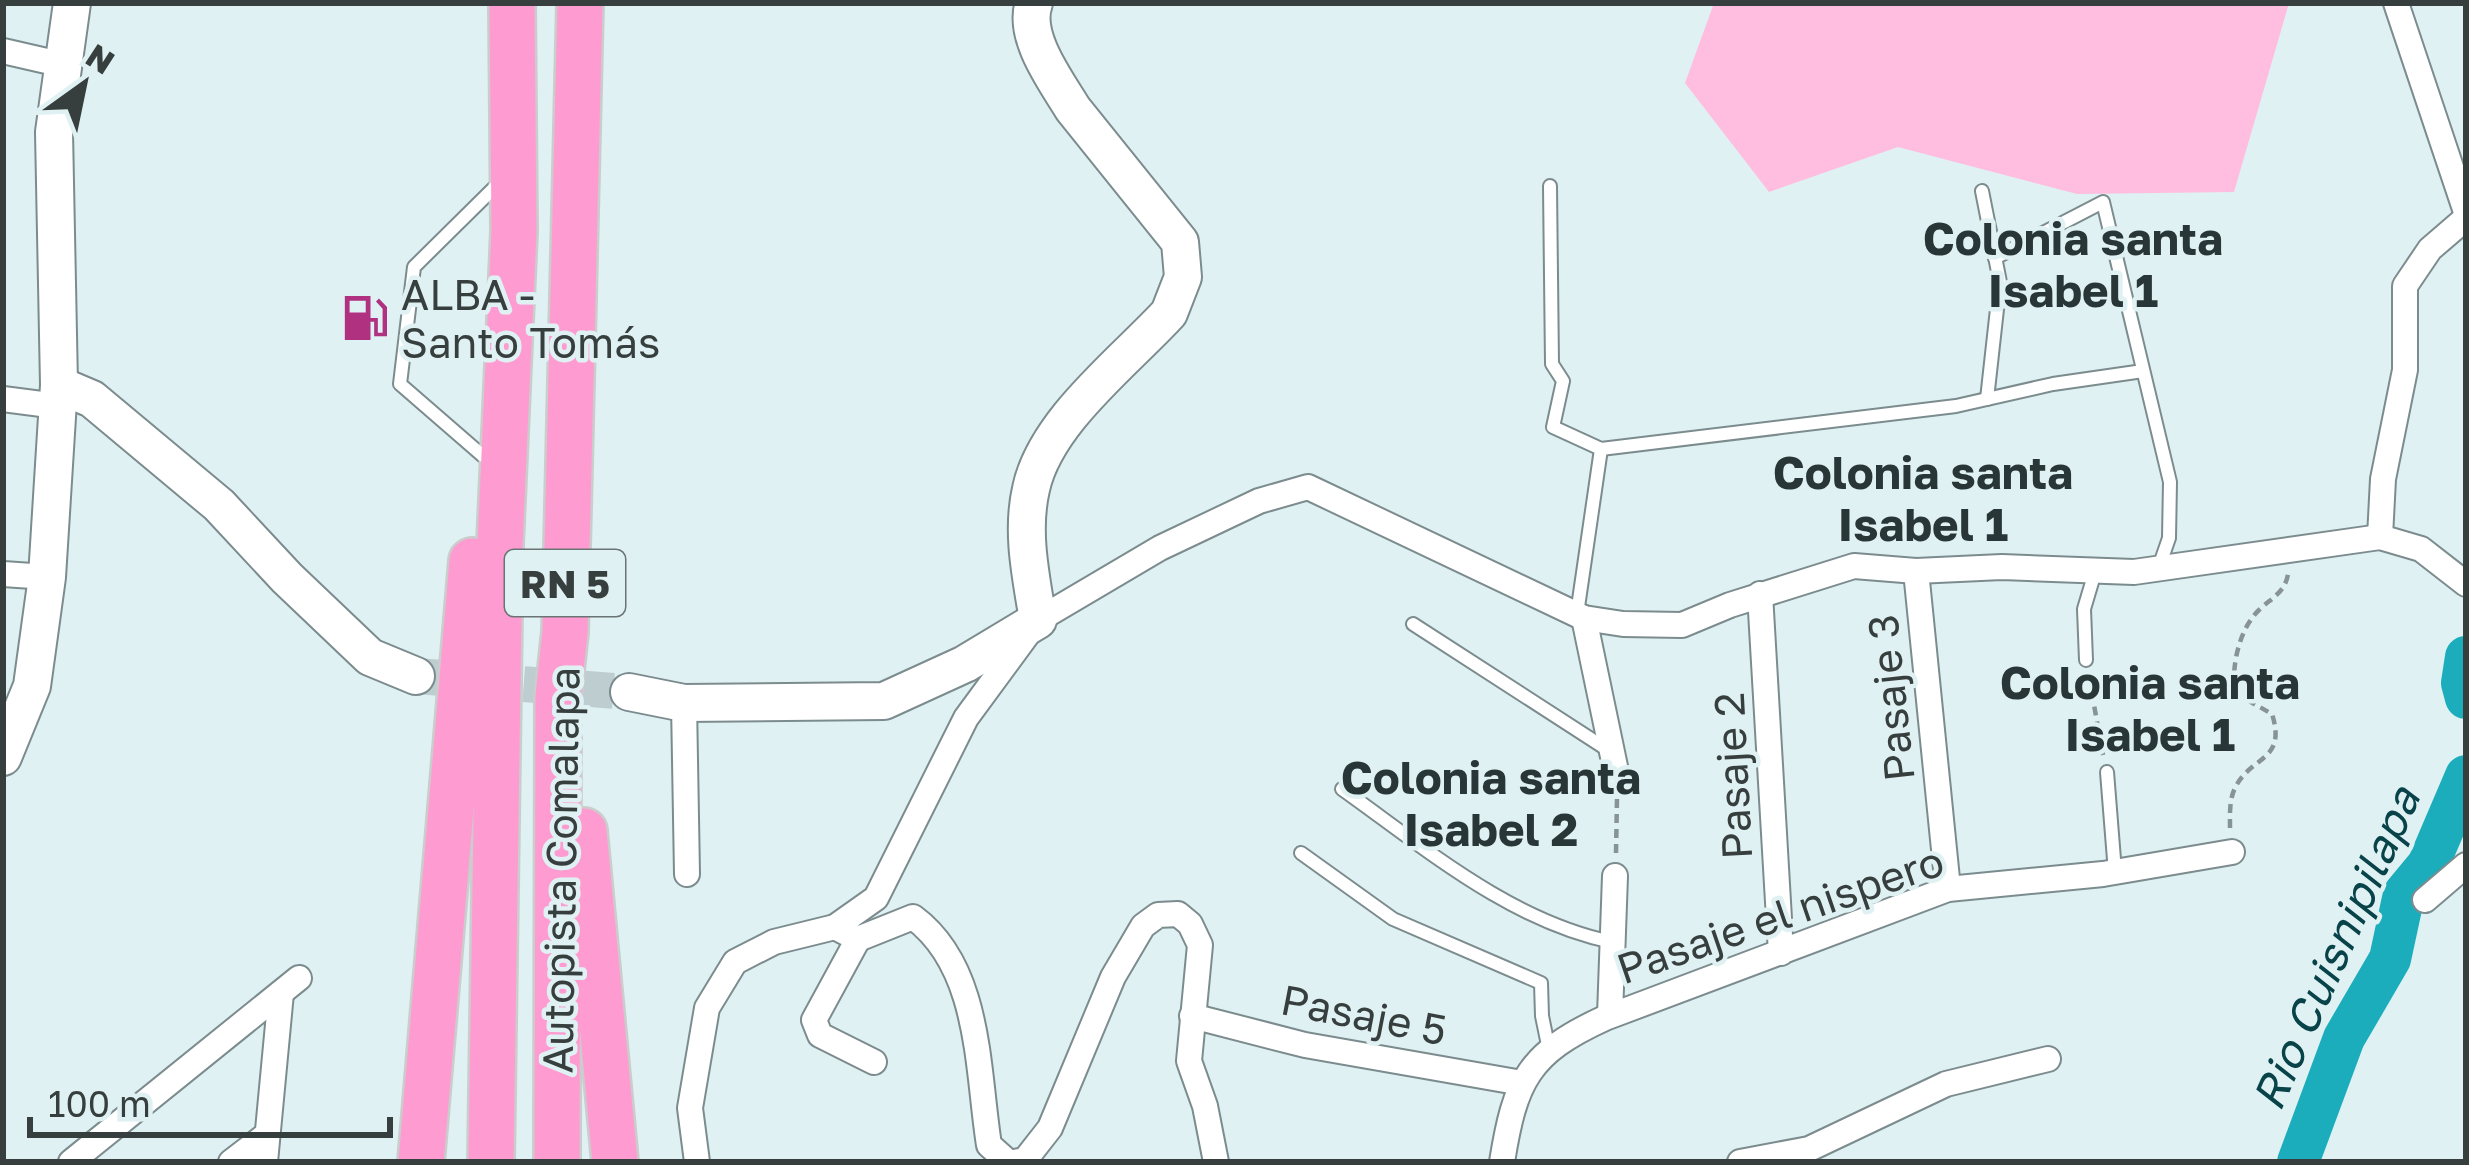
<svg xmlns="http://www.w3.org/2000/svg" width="2469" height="1165" font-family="'Golos Text',sans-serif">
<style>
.green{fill:#ffbddf}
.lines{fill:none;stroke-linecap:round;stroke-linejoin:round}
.river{stroke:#1badbb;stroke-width:42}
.secondary-tunnel{stroke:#becdcf;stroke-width:36;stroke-dasharray:36 18;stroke-linecap:butt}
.lane-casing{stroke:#7c8c8e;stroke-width:16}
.street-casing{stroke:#7c8c8e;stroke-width:28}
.secondary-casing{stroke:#7c8c8e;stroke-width:40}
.highway-casing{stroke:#cbcdcd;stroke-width:50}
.path{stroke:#879394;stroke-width:4.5;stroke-dasharray:9 6;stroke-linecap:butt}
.lane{stroke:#fff;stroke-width:12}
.street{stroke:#fff;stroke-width:24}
.secondary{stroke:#fff;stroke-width:36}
.highway{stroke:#fe9cd1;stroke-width:45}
.labels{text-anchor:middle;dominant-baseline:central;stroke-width:9;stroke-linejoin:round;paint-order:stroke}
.shield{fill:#e0f1f3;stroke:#6a7474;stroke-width:3}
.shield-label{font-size:39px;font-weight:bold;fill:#373e3e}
.poi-label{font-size:42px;fill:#373e3e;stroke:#e0f1f3;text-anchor:start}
.street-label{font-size:42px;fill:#373e3e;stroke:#e0f1f3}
.neighbourhood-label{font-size:45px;font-weight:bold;fill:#283637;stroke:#e0f1f3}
.water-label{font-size:45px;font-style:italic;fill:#074349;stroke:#e0f1f3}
</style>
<rect width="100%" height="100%" fill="#e0f1f3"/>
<polygon class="green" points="1714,3 2289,3 2234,192 2077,194 1898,147 1769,192 1685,83"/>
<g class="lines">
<g class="river">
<polyline points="2466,657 2462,683 2466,698"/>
<polyline points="2298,1162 2344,1038 2390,959 2404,894 2428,865 2466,776"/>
</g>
<polyline class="secondary-tunnel" points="416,676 629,692"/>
<defs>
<g id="lane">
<polyline points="1550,186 1552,364 1563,381 1553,427 1601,449 1956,406 2053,384 2143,371"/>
<polyline points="1982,191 2000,282 1987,399"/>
<polyline points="1995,258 2103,202 2170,482 2169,538 2159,567"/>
<polyline points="483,456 400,384 414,267 500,182"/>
<polyline points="1577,614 1601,449"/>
<polyline points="1413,624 1608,750"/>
<polyline points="2086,660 2084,609 2095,572"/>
<polyline points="2107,772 2115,872"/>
<path d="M 1342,789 C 1425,848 1510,921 1612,942"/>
<polyline points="1301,853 1393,919 1541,983 1542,1016 1549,1050"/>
</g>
<g id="street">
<polyline points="2396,3 2466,212"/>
<polyline points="3,51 64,65"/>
<polyline points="3,399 57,406"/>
<polyline points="2380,537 2383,479 2405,370 2405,286 2430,249 2466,218"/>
<polyline points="1916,571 1948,889"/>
<polyline points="3,574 47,577"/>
<polyline points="1760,594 1781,953"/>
<polyline points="1584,618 1617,776"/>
<polyline points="684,703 687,874"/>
<polyline points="2425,900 2466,865"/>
<path d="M 835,927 L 858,939 L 913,917 C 981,967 977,1069 989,1145 L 1008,1162"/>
<polyline points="858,939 814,1020 820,1035 874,1062"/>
<polyline points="1610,1015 1615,876"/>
<polyline points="1192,1016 1305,1045 1522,1083"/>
<polyline points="71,1162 299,978"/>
<polyline points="231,1162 265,1136"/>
<polyline points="265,1162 281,993"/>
<polyline points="697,1162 690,1108 707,1008 735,962 774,942 835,927 876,898 966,718 1038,620 1160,548 1259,501 1308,487 1584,618 1623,624 1682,625 1730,605 1854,566 1916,571 2002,567 2134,572 2380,537 2421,549 2466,584"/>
<polyline points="1014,1162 1025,1160 1050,1128 1113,977 1143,926 1158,915 1178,914 1190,924 1200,945 1189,1061 1205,1106 1216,1162"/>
<path d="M 1502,1162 C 1515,1081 1528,1053 1605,1018 L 1948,889 L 2103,874 L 2232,852"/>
<polyline points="1740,1162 1809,1149 1946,1084 2048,1059"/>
</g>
<g id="secondary">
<polyline points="59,385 92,399 219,505 287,578 370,657 416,676"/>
<path d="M 629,692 L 684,703 L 884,701 L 965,664 L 1038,620 C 1031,577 1021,532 1031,489 C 1045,422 1124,362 1169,313 L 1183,277 L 1180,242 L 1073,109 C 1056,81 1022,36 1034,3"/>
<polyline points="3,757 32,686 47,577 59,385 54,132 72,3"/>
</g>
<g id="highway">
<polyline points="584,831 615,1162"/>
<polyline points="421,1162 472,561"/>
<polyline points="491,1162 500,544 514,231 512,3"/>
<polyline points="557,1162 558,697 565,632 580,3"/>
</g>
</defs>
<use href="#lane" class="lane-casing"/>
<use href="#street" class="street-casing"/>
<use href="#secondary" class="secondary-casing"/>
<use href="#highway" class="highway-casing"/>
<g class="path">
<polyline points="2089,677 2103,755"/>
<path d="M 2230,828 C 2230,816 2229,800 2235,788 C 2251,755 2287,762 2272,714 L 2235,693 C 2231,667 2239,629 2259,610 C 2271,598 2285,593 2288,574"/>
<polyline points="1616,853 1617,798"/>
</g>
<use href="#lane" class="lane"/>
<use href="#street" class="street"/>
<use href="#secondary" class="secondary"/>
<use href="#highway" class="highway"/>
</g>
<defs>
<symbol id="fuel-bare" viewBox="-9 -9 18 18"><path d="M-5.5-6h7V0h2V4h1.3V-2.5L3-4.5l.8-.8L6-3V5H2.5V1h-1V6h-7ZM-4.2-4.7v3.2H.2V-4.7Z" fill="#af3180" stroke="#e0f1f3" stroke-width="2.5" paint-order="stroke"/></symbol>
</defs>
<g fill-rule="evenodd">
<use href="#fuel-bare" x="332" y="285" width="66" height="66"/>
</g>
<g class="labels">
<rect class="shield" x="505" y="550" width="120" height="66" rx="9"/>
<g class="shield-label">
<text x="565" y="583">RN 5</text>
</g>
<g class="poi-label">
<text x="401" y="294">ALBA -<tspan x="401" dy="48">Santo Tomás</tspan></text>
</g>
<g class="street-label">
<text transform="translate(1890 698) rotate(-96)">Pasaje 3</text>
<text transform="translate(1732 776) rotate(-93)">Pasaje 2</text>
<text transform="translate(560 870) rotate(-89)">Autopista Comalapa</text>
<text transform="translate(1780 914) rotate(-19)">Pasaje el nispero</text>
<text transform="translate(1364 1014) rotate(11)">Pasaje 5</text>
</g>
<g class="neighbourhood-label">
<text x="2073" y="238">Colonia santa<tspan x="2073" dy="52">Isabel 1</tspan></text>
<text x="1923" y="472">Colonia santa<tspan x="1923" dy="52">Isabel 1</tspan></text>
<text x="2150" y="682">Colonia santa<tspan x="2150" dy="52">Isabel 1</tspan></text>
<text x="1491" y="777">Colonia santa<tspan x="1491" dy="52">Isabel 2</tspan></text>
</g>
<g class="water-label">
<text transform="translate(2335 948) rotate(-66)">Rio Cuisnipilapa</text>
</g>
</g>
<rect width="2469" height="1165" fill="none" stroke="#373e3e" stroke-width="12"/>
<g transform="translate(84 84) rotate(33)" stroke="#e0f1f3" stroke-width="9" paint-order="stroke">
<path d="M0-9L21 45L0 30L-21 45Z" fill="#373e3e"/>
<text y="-18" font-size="33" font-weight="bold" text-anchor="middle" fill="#373e3e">N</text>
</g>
<path d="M30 1117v18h360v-18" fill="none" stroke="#373e3e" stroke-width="6"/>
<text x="48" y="1117" font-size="36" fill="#373e3e" stroke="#e0f1f3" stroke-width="9" paint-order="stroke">100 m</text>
</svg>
